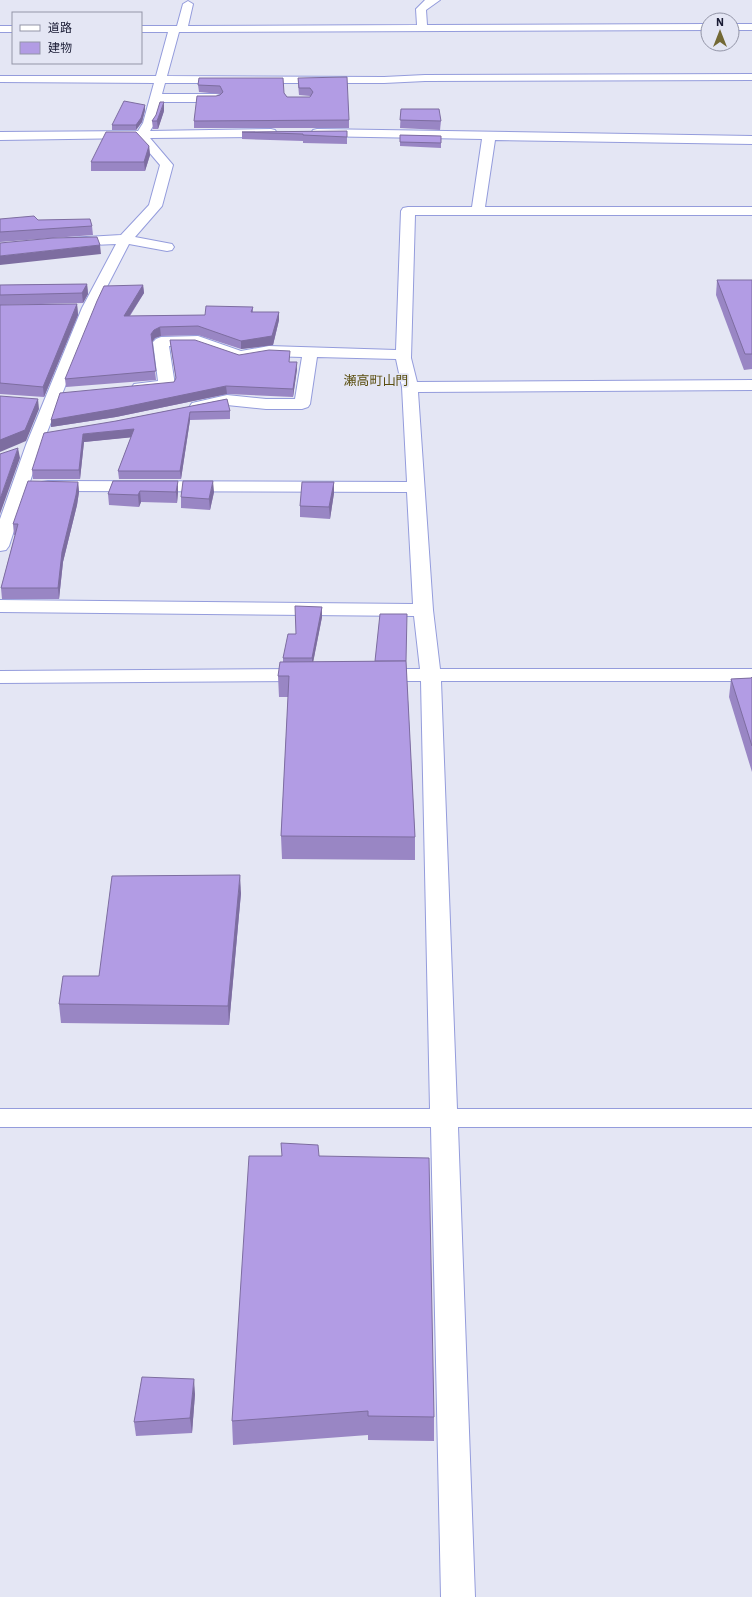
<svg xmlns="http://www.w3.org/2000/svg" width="752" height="1597" font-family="'IBM Plex Sans','Noto Sans JP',sans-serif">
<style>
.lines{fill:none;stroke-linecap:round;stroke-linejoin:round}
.minor-casing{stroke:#949cdc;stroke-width:2}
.minor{fill:#fff;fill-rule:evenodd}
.wall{fill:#9986c4}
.shaded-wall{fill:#7d6da0}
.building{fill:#b29ce4;stroke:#7d6da0}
.labels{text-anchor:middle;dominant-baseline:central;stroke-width:3.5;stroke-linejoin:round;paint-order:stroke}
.far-quarter-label{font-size:13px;fill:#5a4e0f;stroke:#e4e6f4}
</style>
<rect width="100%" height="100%" fill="#e4e6f4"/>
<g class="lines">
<defs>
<g id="minor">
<polygon points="425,0 440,0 426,10 427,25 708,24 708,30 179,32 167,76 384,77 425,75 752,74 752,80 425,81 384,83 165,83 162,94 216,94 220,95 222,98 220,101 216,102 161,102 155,123 150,131 271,129 275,130 277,133 275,136 271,137 150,138 173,165 162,206 135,237 172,244 174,247 172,250 167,251 129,244 96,308 42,445 9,546 6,550 0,551 0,519 26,445 82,308 116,244 69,246 64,245 62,242 64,239 69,238 121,235 149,205 160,165 137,138 0,140 0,132 138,131 143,123 154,83 0,82 0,76 156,76 168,32 141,32 141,26 177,26 183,4 188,1 193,4 188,26 417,25 416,9"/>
<rect x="732" y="24" width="20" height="6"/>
<rect x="0" y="26" width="13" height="6"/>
<polygon points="317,129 752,136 752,144 495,140 485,207 752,207 752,215 415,215 411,358 417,382 752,380 752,390 418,392 433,610 440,669 752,669 752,681 441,681 457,1109 752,1109 752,1127 458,1127 475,1597 441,1597 431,1127 0,1127 0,1109 430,1109 421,681 377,681 370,679 367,675 370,671 377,669 420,669 414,616 0,612 0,600 413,604 407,492 48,491 42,490 39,486 42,482 48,481 407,482 402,387 396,359 317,357 310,404 308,407 302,409 266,409 227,405 198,411 192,409 190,406 192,403 227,395 266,399 295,399 302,357 269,356 240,361 196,346 169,346 175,385 173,388 140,392 134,390 132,387 134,384 158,381 153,342 156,339 161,337 198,336 241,351 269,346 396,350 401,211 403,208 408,207 472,207 482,139 313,136 311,133 313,130"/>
<polygon points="307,669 314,671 317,675 314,679 307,681 0,683 0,671"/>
</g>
</defs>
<use href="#minor" class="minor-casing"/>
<use href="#minor" class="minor"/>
</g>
<g class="wall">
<polygon points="199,78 284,93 287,97 310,97 311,96 310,96 299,95 298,84 298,78 349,120 349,128 194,128 194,121 216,96 220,95 221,94 220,94 199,92 198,85"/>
<polygon points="401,109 441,121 440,130 400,128"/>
<polygon points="145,110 142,122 136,130 112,130 112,125"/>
<polygon points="164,111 158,129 153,129 152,121"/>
<polygon points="347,131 347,144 303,143 303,141 242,139 242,132"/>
<polygon points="400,135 441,136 441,148 400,146"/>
<polygon points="149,146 150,155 145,171 91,171 91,162"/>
<polygon points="0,219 38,220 92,226 93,235 0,242"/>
<polygon points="717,280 752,280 752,369 744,370 716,295"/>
<polygon points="87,284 88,294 83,303 0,305 0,285"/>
<polygon points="143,285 144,293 130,316 205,315 253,307 253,312 279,312 279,320 273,345 241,349 198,335 161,336 155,338 152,342 156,380 66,387 65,379"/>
<polygon points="77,304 78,315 44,397 0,394 0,305"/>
<polygon points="170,340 239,355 290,362 297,369 293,397 227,394 116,417 51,427 51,420 174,382 176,379 171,348"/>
<polygon points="227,399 230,411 230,419 190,420 181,479 119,479 118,471 131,437 84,442 80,479 33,479 32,470 116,421"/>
<polygon points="113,481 178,492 177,503 141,502 139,507 109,505 108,494"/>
<polygon points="78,482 79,492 77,505 63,562 59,599 2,599 1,588 15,535 14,535 13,524"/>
<polygon points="334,482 334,493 330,519 300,517 300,506"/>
<polygon points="214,492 210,510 181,508 181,497"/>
<polygon points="322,607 322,617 313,662 406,661 415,837 415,860 282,859 281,836 288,697 279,697 278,676 283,662 283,658 296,634"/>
<polygon points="752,677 752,772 729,697 731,679 751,678"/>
<polygon points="241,893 229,1025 61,1023 59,1004 99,976"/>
<polygon points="319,1156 434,1417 434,1441 368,1440 368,1435 233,1445 232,1421"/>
<polygon points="195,1394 192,1433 136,1436 134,1422"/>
</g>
<g class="shaded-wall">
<polygon points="164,102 164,111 158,129 157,121"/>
<polygon points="145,105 145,110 142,122 136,130 136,125"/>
<polygon points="149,146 150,155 145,171 144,162"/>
<polygon points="100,245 101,254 0,265 0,256"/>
<polygon points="87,284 88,294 83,303 82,293"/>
<polygon points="143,285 144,293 124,324 124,316"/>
<polygon points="77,304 78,315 44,397 43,387"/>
<polygon points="279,312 279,320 273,345 241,349 241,341"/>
<polygon points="160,327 161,336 155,338 152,342 151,334 154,330"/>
<polygon points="297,362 297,369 293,397 293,389"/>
<polygon points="226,386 227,394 116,417 51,427 51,420"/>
<polygon points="38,399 39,409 26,441 0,452 0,440"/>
<polygon points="190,412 190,420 181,479 180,471"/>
<polygon points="134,429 135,437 84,442 80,479 79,470 83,434"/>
<polygon points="18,448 20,458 0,514 0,499"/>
<polygon points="178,481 178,492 177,503 176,492"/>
<polygon points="213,481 214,492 210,510 209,499"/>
<polygon points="78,482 79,492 77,505 63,562 59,599 58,588 62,552"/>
<polygon points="334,482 334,493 330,519 329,507"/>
<polygon points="140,491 141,502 139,507 138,495"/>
<polygon points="322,607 322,617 312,668 312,658"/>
<polygon points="240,875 241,893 229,1025 228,1006"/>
<polygon points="194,1379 195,1394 192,1433 190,1418"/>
</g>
<g class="building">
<polygon points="347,77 349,120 194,121 197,96 216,96 220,95 223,92 220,86 198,85 199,78 283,78 284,93 287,97 310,97 313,92 310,88 299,88 298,78"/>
<polygon points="124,101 145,105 141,118 136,125 112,125"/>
<polygon points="160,102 164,102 157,121 152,121 156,115"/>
<polygon points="401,109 439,109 441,121 400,120"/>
<polygon points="347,131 347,137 303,135 303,134 242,132"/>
<polygon points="106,132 136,132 149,146 144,162 91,162"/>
<polygon points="400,135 441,136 441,143 400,142"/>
<polygon points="34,216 38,220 90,219 92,226 0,232 0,219"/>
<polygon points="97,237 100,245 0,256 0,243 53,238"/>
<polygon points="717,280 752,280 752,354 745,354"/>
<polygon points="87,284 82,293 0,295 0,285"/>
<polygon points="143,285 124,316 205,315 206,306 253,307 251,312 279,312 272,336 241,341 198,326 160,327 154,330 151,334 156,371 65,379 97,301 104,286"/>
<polygon points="77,304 43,387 0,383 0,305"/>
<polygon points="170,340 195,340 239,355 269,350 290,351 289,362 297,362 293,389 226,386 115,409 51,420 60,393 174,382 176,378"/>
<polygon points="0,396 38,399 25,430 0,440"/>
<polygon points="227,399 230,411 190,412 180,471 118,471 134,429 83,434 79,470 32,470 44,433 116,421"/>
<polygon points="18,448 0,499 0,454"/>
<polygon points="28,481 78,482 76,495 62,552 58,588 1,588 18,524 13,524"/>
<polygon points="113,481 178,481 176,492 140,491 138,495 108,494"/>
<polygon points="183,481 213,481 209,499 181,497"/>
<polygon points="302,482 334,482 329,507 300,506"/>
<polygon points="295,606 322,607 312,658 283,658 288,634 296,634"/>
<polygon points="380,614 407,614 406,661 375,661"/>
<polygon points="406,661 415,837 281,836 289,676 278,676 280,662"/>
<polygon points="752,677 752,746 731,679 751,678"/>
<polygon points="240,875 228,1006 59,1004 63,976 99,976 112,876"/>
<polygon points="281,1143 318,1145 319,1156 429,1158 434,1417 368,1416 368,1411 232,1421 249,1156 282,1156"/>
<polygon points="142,1377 194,1379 190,1418 134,1422"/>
</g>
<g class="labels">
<g class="far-quarter-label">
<text x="376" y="380">瀬高町山門</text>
</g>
</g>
<rect x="12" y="12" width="130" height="52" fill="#e4e6f4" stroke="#9395a7"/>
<rect x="20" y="25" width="20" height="6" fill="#ffffff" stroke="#9395a7"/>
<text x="48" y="32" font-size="12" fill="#191b34">道路</text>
<rect x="20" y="42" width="20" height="12" fill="#b29ce4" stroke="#9395a7"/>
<text x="48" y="52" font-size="12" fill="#191b34">建物</text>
<g transform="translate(720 32)"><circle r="19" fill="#e4e6f4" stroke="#9395a7"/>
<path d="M0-3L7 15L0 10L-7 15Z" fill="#736935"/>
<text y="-6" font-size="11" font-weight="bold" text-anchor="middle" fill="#191b34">N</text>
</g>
</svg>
